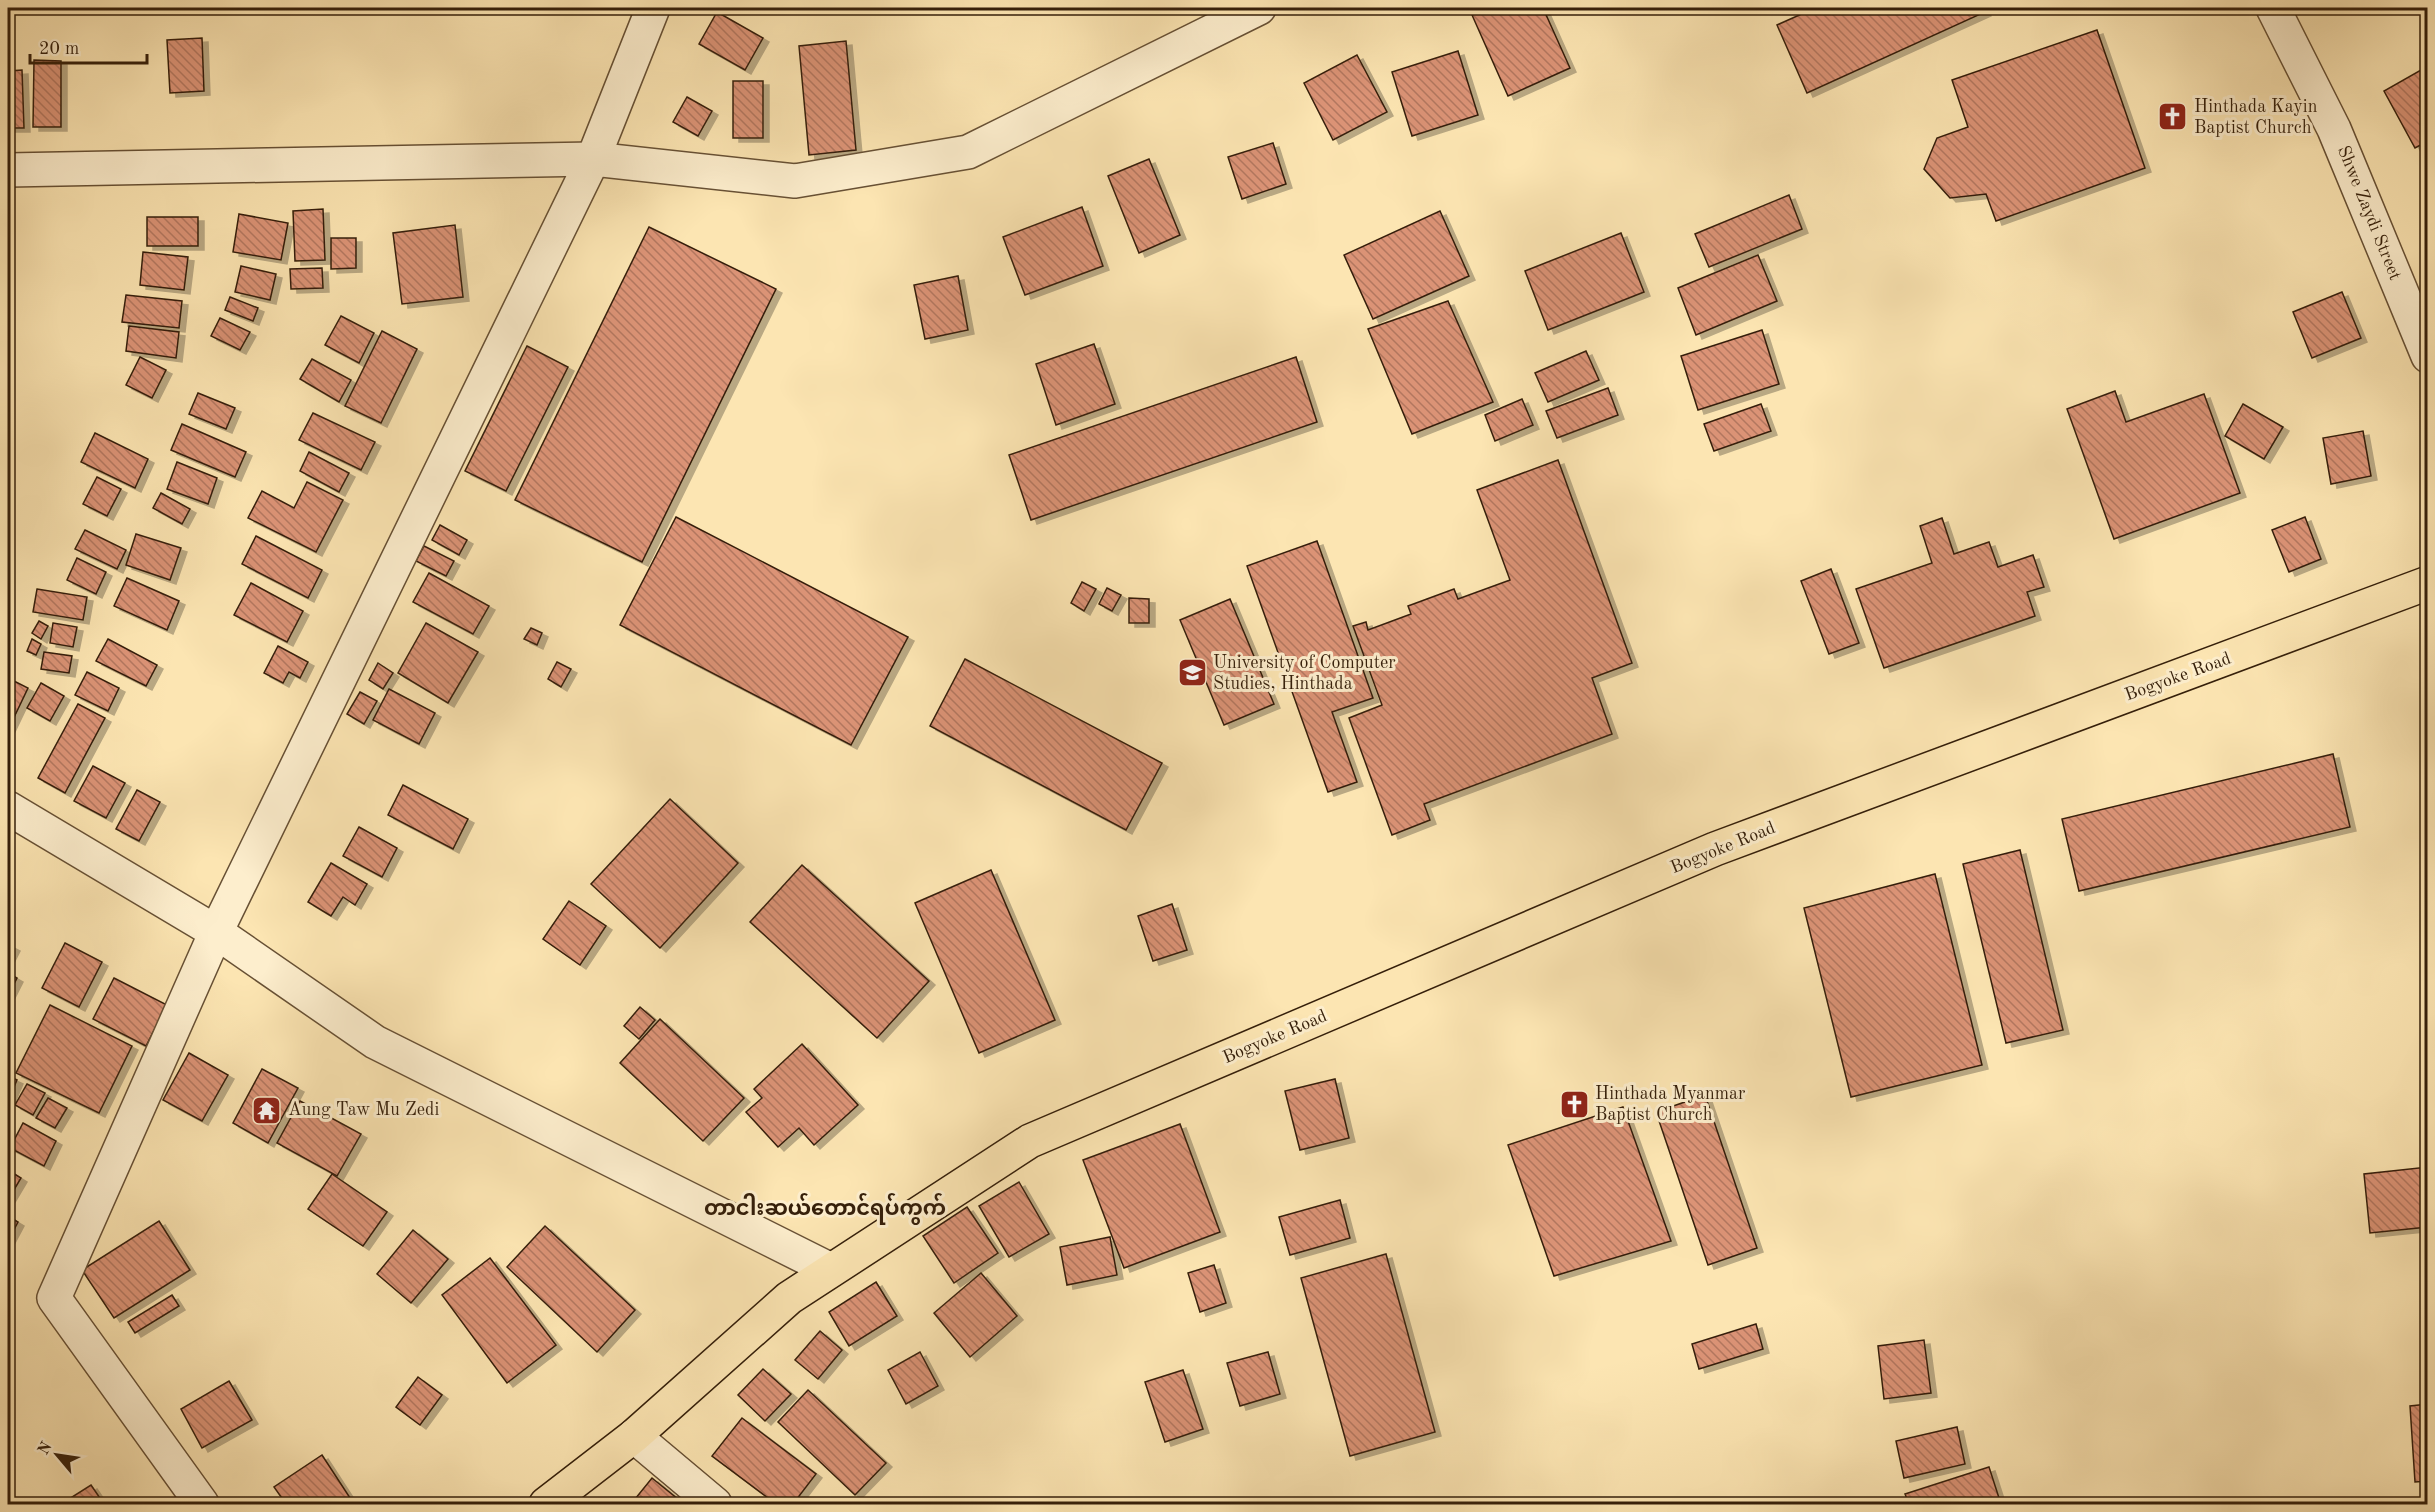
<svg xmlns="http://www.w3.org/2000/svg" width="2435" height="1512" font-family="'Old Standard TT','Noto Sans Myanmar',serif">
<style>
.building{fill:url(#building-back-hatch);stroke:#351f0a;stroke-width:1.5;filter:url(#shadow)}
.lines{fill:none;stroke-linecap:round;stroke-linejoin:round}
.street-casing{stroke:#675034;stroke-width:36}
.primary-casing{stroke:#351f0a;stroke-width:36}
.street{stroke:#fdeecd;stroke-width:33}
.primary{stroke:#fce5b2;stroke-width:33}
.labels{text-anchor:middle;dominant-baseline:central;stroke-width:6;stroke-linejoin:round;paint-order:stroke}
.poi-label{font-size:18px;fill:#351f0a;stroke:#fdeecd;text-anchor:start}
.street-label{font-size:18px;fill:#351f0a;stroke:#fdeecd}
.quarter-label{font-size:21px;font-weight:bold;fill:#351f0a;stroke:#fdeecd}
</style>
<defs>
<pattern id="building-back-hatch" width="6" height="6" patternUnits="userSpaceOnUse" patternTransform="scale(1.5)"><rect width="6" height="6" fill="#db9376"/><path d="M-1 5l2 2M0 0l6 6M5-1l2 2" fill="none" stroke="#b2775f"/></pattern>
<filter id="shadow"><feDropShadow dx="6" dy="4" stdDeviation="0" flood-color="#0004"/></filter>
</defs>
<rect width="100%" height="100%" fill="#fce5b2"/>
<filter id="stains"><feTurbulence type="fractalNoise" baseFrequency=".00333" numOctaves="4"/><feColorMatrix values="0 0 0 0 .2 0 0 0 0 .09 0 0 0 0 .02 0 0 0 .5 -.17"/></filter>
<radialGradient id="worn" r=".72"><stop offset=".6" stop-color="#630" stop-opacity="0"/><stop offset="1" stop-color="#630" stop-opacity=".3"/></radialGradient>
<g class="building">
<polygon points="1488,8 1543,8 1570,68 1508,96 1472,15"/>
<polygon points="1815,8 1983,8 1985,12 1807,93 1777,25"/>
<polygon points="717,12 763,38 745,70 699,44"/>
<polygon points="2097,30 2145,168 1996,221 1986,194 1950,198 1924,169 1937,138 1968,127 1952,80"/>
<polygon points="202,38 204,91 170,93 167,40"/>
<polygon points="846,41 856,150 809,155 799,46"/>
<polygon points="1458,51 1478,115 1412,136 1392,72"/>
<polygon points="1357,55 1387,112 1333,140 1304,83"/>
<polygon points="34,60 61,61 61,127 33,127"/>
<polygon points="2428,66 2428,141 2415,148 2384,91"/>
<polygon points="22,70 24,128 8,128 8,71"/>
<rect x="733" y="81" width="30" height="57"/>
<polygon points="687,97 712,111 698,136 673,122"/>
<polygon points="1273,143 1286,184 1242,199 1228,157"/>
<polygon points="1149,159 1180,235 1139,253 1108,176"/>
<polygon points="1789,195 1802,229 1709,267 1695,234"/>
<polygon points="1082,207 1103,266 1025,295 1003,237"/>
<polygon points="323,209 325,260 295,261 293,211"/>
<polygon points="1440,211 1469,276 1373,319 1344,255"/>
<polygon points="239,214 288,223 281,260 233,252"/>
<rect x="147" y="217" width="51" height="29"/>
<polygon points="455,225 463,297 402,304 393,233"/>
<polygon points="649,227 776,289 642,562 515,500"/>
<polygon points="1621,233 1644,292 1548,330 1525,271"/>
<polygon points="331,238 356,238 356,268 331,269"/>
<polygon points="143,252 188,257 184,290 140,285"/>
<polygon points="1758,255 1777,301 1696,335 1678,288"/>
<polygon points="241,266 276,274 270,300 235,292"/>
<polygon points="322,268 323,288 291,289 290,269"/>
<polygon points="958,276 968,330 925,339 914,285"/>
<polygon points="2342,292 2361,338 2312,358 2293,312"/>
<polygon points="126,295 182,301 179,328 122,322"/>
<polygon points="230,297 258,308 253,321 225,310"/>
<polygon points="1448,301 1493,402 1412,434 1368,329"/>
<polygon points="341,316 374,333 359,363 325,345"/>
<polygon points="220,318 250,332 240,350 211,336"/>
<polygon points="129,326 179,332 176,358 126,351"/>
<polygon points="1762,330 1779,384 1698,410 1681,356"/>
<polygon points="382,331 417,349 381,423 345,406"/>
<polygon points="1094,344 1115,404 1056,425 1036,364"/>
<polygon points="527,346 568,367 506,491 465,471"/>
<polygon points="1586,351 1599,380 1548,402 1535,373"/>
<polygon points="140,357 166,370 152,398 126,385"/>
<polygon points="1296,357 1317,422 1031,520 1009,455"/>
<polygon points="312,359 351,380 339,402 300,379"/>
<polygon points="1608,388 1618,415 1557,438 1546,411"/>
<polygon points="2115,391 2126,422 2204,394 2240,493 2114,539 2067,409"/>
<polygon points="198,393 235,408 226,429 189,414"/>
<polygon points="1522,399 1533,425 1495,441 1485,415"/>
<polygon points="1761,404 1771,431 1714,451 1704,424"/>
<polygon points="2243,404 2283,427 2264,459 2225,436"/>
<polygon points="313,413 375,442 361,470 299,440"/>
<polygon points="182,424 246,452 235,477 171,450"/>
<polygon points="2363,431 2371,476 2331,484 2323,438"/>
<polygon points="95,433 148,459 135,488 81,462"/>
<polygon points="309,452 349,473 339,492 300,471"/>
<polygon points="1558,460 1632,663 1592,678 1612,734 1424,804 1430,820 1392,835 1349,718 1382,705 1353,626 1366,622 1368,630 1411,614 1408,606 1454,589 1458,599 1510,580 1477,490"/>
<polygon points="177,462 217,478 208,504 167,489"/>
<polygon points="97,477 121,489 107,516 83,504"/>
<polygon points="307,482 343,500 316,552 248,518 262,491 294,508"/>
<polygon points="161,493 190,509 182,524 153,508"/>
<polygon points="676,517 908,637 851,745 620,625"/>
<polygon points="2305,517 2321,559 2289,572 2272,530"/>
<polygon points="1942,518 1954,554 1989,542 1998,567 2033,555 2044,587 2027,592 2035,616 1884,668 1856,589 1932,563 1920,526"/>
<polygon points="440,525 467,540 459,555 432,540"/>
<polygon points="85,530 126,550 117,569 75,549"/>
<polygon points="136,534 181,548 170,580 126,565"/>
<polygon points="256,536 322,570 308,598 242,564"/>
<polygon points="1317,541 1373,698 1332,712 1357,782 1328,792 1247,566"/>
<polygon points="424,546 454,561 446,576 416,561"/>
<polygon points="77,558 106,572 96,594 67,580"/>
<polygon points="1831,569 1859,643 1829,654 1801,581"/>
<polygon points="429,573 489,606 473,634 413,602"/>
<polygon points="127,578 179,601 167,630 114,606"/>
<polygon points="1082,582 1096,589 1084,611 1071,603"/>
<polygon points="251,583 303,611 287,642 234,615"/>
<polygon points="1107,588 1121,595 1112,611 1099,604"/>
<polygon points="37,589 87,597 83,620 33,612"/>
<polygon points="1129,598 1149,599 1149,623 1129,623"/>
<polygon points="1230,599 1274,704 1224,725 1180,620"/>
<polygon points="39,621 48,626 41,639 32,633"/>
<polygon points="53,623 77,627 73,647 50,643"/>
<polygon points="426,623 478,652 448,703 398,673"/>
<polygon points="531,628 542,633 537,645 524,639"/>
<polygon points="32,639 41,644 36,655 27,651"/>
<polygon points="108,639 157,665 146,686 96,661"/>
<polygon points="278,646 308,662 300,678 289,672 283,683 264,673"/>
<polygon points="44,652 72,656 69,673 41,669"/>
<polygon points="965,659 1162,763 1126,830 930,726"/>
<polygon points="557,662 571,669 561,687 548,679"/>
<polygon points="378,663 393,673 383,689 369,680"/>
<polygon points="87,672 119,688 108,711 75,695"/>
<polygon points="8,678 28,688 8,730"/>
<polygon points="41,683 64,696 50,721 27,708"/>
<polygon points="389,689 435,713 419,744 373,720"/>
<polygon points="360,692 377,701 364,724 347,714"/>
<polygon points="78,704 105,718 65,793 38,778"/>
<polygon points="2333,754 2350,827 2079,891 2062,819"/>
<polygon points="93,766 125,783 106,818 74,801"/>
<polygon points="403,785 468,819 453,849 388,815"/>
<polygon points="137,790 160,802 139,841 116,829"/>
<polygon points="670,799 738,863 660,948 591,884"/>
<polygon points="359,827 397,848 382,877 343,856"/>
<polygon points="2020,850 2063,1030 2006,1043 1963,864"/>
<polygon points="331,863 367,884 355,905 343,897 331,916 308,902"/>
<polygon points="802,865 929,981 877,1038 750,922"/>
<polygon points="991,870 1055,1020 979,1053 915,903"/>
<polygon points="1935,874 1982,1065 1851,1097 1804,908"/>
<polygon points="569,901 606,926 580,965 543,939"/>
<polygon points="1172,904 1187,950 1153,961 1138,916"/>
<polygon points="65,943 102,962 79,1007 42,988"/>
<polygon points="8,944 14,947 8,959"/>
<polygon points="8,973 17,978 8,996"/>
<polygon points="114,978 167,1005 146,1046 93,1019"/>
<polygon points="50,1005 132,1046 99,1113 16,1073"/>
<polygon points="640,1007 655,1020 639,1039 624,1026"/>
<polygon points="660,1019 744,1098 703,1141 620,1063"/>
<polygon points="802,1044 858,1105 814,1145 799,1128 778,1147 746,1112 762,1098 754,1089"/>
<polygon points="189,1053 228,1075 202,1121 163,1100"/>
<polygon points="262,1069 298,1088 268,1143 233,1123"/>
<polygon points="8,1076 17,1080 8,1101"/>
<polygon points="1335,1079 1349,1138 1300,1150 1285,1091"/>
<polygon points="27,1084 45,1093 33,1115 15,1105"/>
<polygon points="1705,1095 1757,1248 1708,1265 1656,1112"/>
<polygon points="48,1098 67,1108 55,1128 36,1118"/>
<polygon points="300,1101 361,1134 337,1176 277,1143"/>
<polygon points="1623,1107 1671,1241 1554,1276 1508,1145"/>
<polygon points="23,1123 56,1141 44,1166 10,1148"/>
<polygon points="1180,1124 1220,1232 1124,1268 1083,1160"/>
<polygon points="2428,1167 2428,1227 2370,1233 2364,1174"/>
<polygon points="8,1170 21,1178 8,1200"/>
<polygon points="332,1174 387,1212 363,1246 308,1209"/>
<polygon points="1019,1182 1049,1234 1009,1257 979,1206"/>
<polygon points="1340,1200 1350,1238 1290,1255 1279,1217"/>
<polygon points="967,1207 998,1253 954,1283 923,1236"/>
<polygon points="8,1216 18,1222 8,1241"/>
<polygon points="159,1221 190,1270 114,1318 82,1270"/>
<polygon points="545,1226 635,1310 597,1352 507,1267"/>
<polygon points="413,1230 448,1259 411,1303 377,1274"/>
<polygon points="1110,1237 1117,1275 1067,1285 1060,1247"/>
<polygon points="1386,1254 1435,1432 1350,1456 1301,1278"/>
<polygon points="490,1258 556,1345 507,1383 442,1295"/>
<polygon points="1214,1265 1226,1303 1200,1312 1188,1273"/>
<polygon points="981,1273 1017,1316 970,1357 934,1313"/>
<polygon points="876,1282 897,1316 849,1346 829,1312"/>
<polygon points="172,1295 179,1306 135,1333 128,1322"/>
<polygon points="1756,1324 1763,1349 1699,1369 1692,1344"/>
<polygon points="820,1331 842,1350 818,1379 795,1360"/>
<polygon points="1924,1340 1931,1393 1884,1399 1878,1346"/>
<polygon points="920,1352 938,1386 906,1404 888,1370"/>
<polygon points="1268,1352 1280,1394 1240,1406 1227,1363"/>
<polygon points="763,1369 791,1394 765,1421 738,1395"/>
<polygon points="1183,1370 1203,1429 1165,1442 1145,1382"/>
<polygon points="418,1377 442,1395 420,1425 396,1407"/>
<polygon points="229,1381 252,1420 202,1448 181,1409"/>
<polygon points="808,1390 886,1463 855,1495 778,1422"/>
<polygon points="2428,1404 2428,1481 2415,1482 2410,1406"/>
<polygon points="742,1418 816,1474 793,1504 776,1504 712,1456"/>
<polygon points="1957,1427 1965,1464 1904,1478 1896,1441"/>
<polygon points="322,1455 354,1504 286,1504 274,1487"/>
<polygon points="1989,1467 2000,1501 1989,1504 1909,1504 1905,1494"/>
<polygon points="652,1478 684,1504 631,1504"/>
<polygon points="91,1485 104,1504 61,1504"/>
</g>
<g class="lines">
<defs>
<g id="street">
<polyline points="2273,8 2334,129 2428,356"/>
<polyline points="8,170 593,159 795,181 968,152 1259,8"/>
<polyline points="8,808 216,932 375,1042 831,1270"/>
<polyline points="634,1436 715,1504"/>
<polyline points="202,1504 54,1298 216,932 593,159 653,8"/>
</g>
<polyline id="primary" points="546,1504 634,1436 789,1298 1030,1141 1715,849 2428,583"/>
</defs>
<use href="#street" class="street-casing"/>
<use href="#primary" class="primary-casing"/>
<use href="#street" class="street"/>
<use href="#primary" class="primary"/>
</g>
<defs>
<symbol id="church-square" viewBox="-11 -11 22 22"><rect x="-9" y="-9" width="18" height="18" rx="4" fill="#8f2418" stroke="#fdeecd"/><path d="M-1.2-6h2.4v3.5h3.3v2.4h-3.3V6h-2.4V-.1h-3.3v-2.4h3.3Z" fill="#fff"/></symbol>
<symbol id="university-square" viewBox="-11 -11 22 22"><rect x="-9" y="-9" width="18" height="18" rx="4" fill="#8f2418" stroke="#fdeecd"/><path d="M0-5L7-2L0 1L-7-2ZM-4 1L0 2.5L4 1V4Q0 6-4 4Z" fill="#fff"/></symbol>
<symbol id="temple-square" viewBox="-11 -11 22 22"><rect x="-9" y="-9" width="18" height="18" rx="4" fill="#8f2418" stroke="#fdeecd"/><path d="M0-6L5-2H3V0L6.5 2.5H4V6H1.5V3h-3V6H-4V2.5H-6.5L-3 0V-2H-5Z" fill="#fff"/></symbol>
</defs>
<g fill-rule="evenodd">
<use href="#church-square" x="2156" y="100" width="33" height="33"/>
<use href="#university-square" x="1176" y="656" width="33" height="33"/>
<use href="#church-square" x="1558" y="1088" width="33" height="33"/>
<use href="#temple-square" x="250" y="1094" width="33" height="33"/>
</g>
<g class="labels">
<g class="poi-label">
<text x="2194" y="107">Hinthada Kayin<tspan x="2194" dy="21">Baptist Church</tspan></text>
<text x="1213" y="663">University of Computer<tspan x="1213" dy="21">Studies, Hinthada</tspan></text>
<text x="1595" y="1094">Hinthada Myanmar<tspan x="1595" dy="21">Baptist Church</tspan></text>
<text x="288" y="1110">Aung Taw Mu Zedi</text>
</g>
<g class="street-label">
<text transform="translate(2369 213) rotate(68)">Shwe Zaydi Street</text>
<text transform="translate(2178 677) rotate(-20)">Bogyoke Road</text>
<text transform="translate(1723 848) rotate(-22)">Bogyoke Road</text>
<text transform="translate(1275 1037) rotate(-23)">Bogyoke Road</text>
</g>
<g class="quarter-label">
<text x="825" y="1209">တာငါးဆယ်တောင်ရပ်ကွက်</text>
</g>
</g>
<rect width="2435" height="1512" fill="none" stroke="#fce5b2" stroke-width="30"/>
<rect x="9" y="9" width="2417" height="1494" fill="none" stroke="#351f0a" stroke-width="3"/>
<rect x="15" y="15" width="2405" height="1482" fill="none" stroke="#351f0a" stroke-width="1.5"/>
<g transform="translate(57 1455) rotate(299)" stroke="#fdeecd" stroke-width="4.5" paint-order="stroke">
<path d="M0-4.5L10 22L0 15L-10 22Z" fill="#351f0a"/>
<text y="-9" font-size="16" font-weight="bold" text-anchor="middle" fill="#351f0a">N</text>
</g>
<path d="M30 54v9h117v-9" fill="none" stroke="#351f0a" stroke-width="3"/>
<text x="39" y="54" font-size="18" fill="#351f0a" stroke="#fdeecd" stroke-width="4.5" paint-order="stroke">20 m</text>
<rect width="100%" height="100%" filter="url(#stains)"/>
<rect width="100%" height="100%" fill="url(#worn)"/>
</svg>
